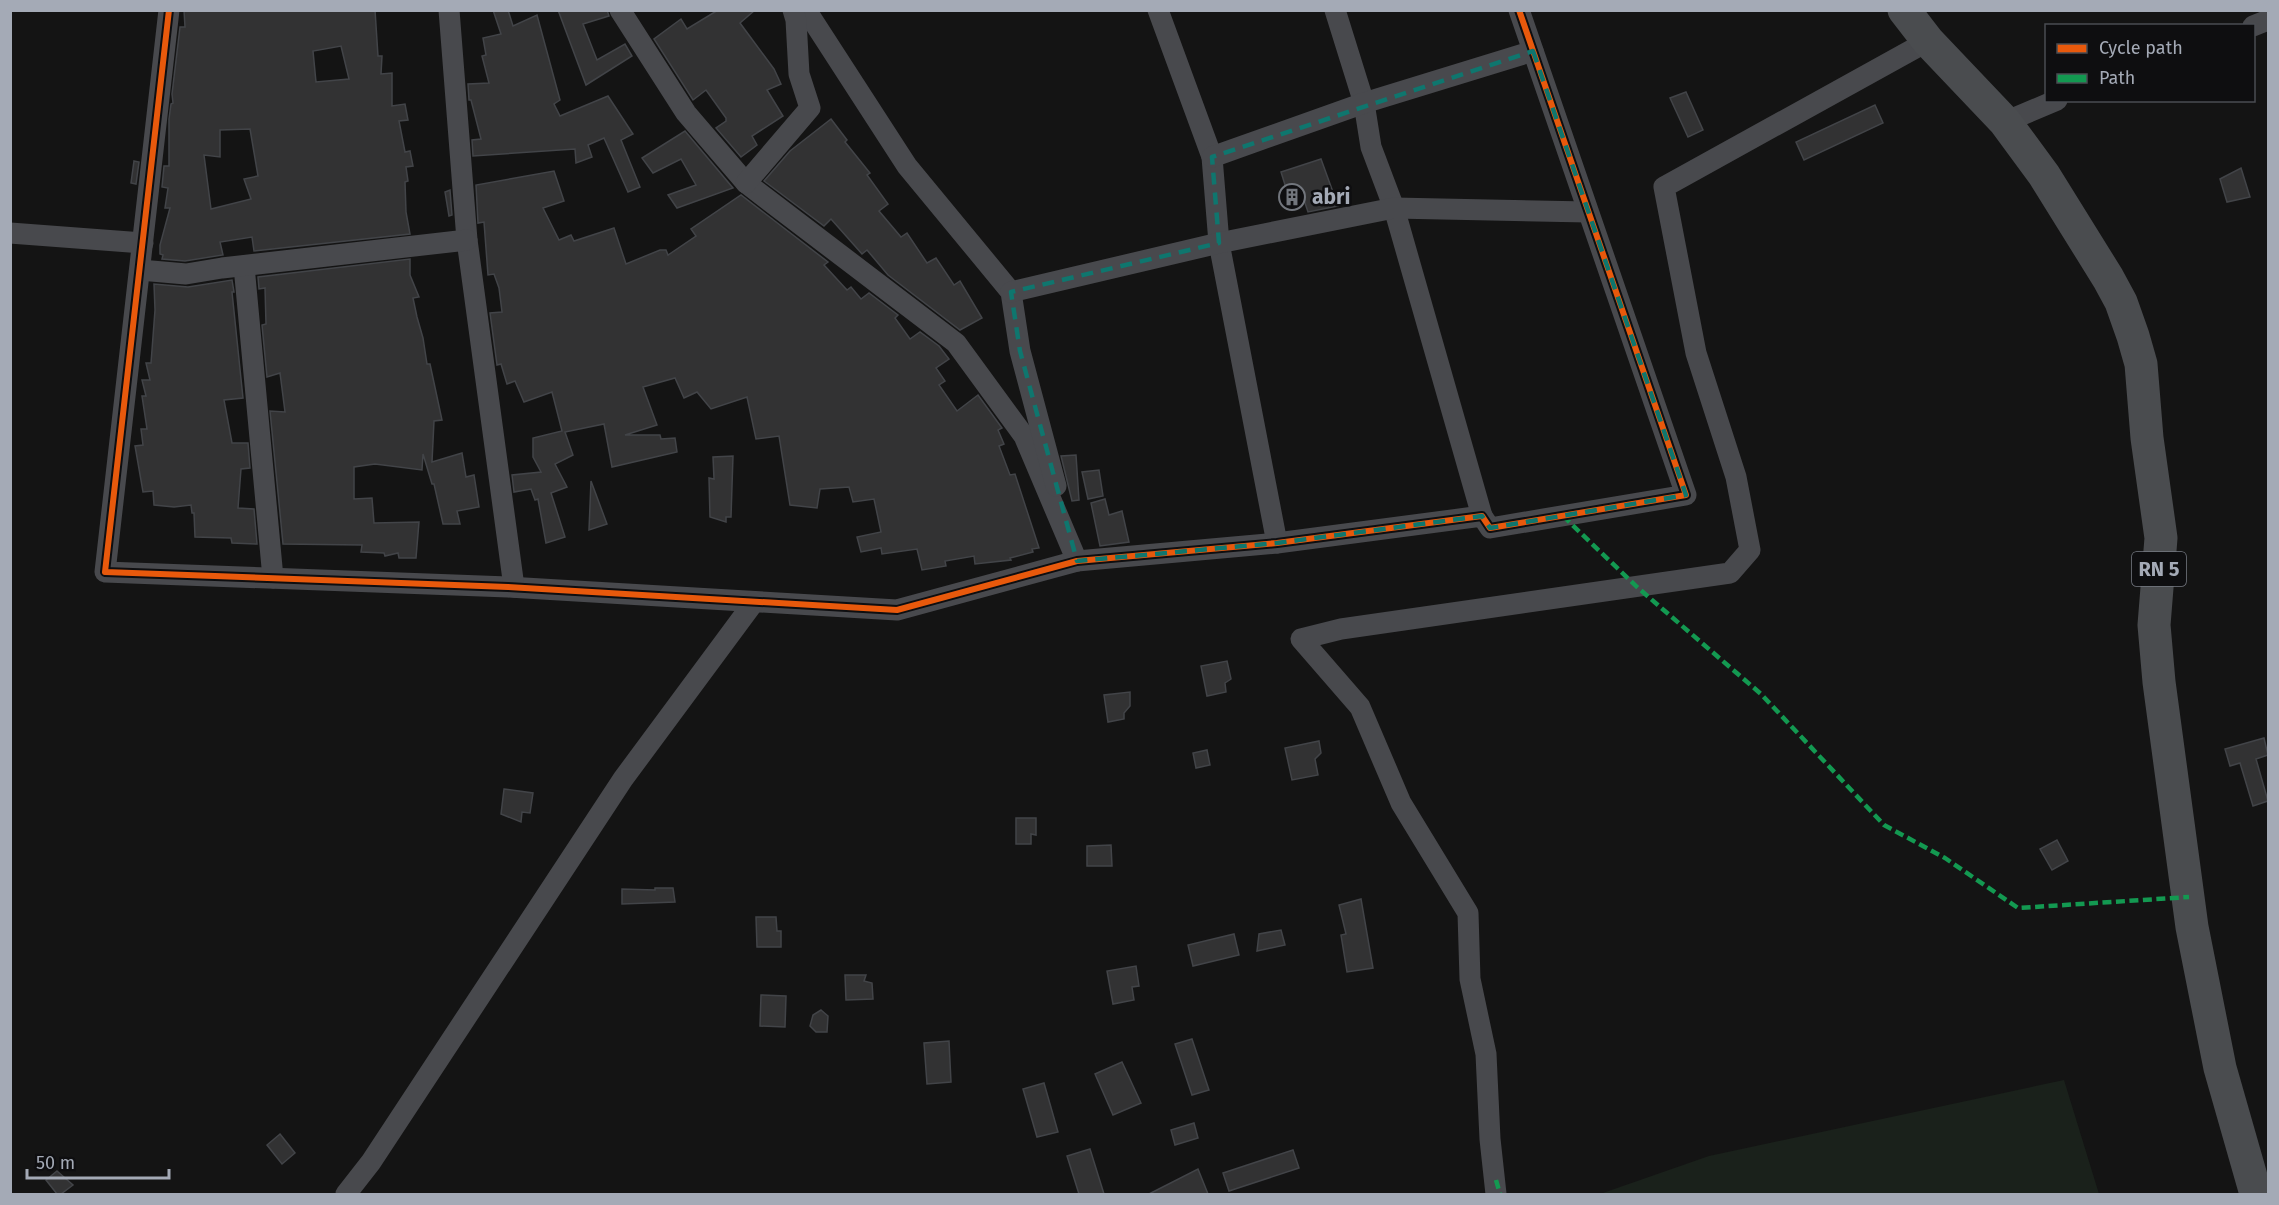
<svg xmlns="http://www.w3.org/2000/svg" width="2279" height="1205" font-family="'Fira Sans',sans-serif">
<style>
.green{fill:#1a211b}
.building{fill:#323233;stroke:#424448;stroke-width:1.5;fill-rule:evenodd}
.lines{fill:none;stroke-linecap:round;stroke-linejoin:round}
.street{stroke:#48494d;stroke-width:21}
.primary{stroke:#4a4c4f;stroke-width:33}
.quiet{stroke:#139951;stroke-width:4.5;stroke-dasharray:9 4.5;stroke-linecap:butt}
.cycleway-casing{stroke:#0e0e10;stroke-width:10}
.cycleway{stroke:#e8590c;stroke-width:6}
.marked{fill:none;stroke:#0f766e;stroke-width:4.5;stroke-dasharray:12 8;stroke-linejoin:round}
.labels{text-anchor:middle;dominant-baseline:central;stroke-width:5;stroke-linejoin:round;paint-order:stroke}
.shield{fill:#0e0e10;stroke:#777b84;stroke-width:1.5}
.shield-label{font-size:20px;font-weight:bold;fill:#a4aab6}
.poi-label{font-size:21px;font-weight:bold;fill:#a4aab6;stroke:#0e0e10;text-anchor:start}
</style>
<rect width="100%" height="100%" fill="#141414"/>
<polygon class="green" points="2064,1080 2099,1194 1600,1194 1709,1156"/>
<g class="building">
<path d="M 184,10 L 375,10 L 378,56 L 382,56 L 381,74 L 392,73 L 392,106 L 405,104 L 408,120 L 399,121 L 405,152 L 410,151 L 413,166 L 406,167 L 408,181 L 405,182 L 406,212 L 410,234 L 254,251 L 252,237 L 220,242 L 223,255 L 185,261 L 162,259 L 163,255 L 160,254 L 160,245 L 170,208 L 165,208 L 168,188 L 162,187 L 164,166 L 169,166 L 169,119 L 171,104 L 173,103 L 172,94 L 180,27 L 185,27 ZM 341,46 L 349,79 L 316,82 L 313,51 ZM 250,129 L 258,176 L 244,179 L 251,199 L 211,209 L 204,155 L 220,157 L 220,130 Z"/>
<polygon points="493,10 508,10 513,26 537,15 560,100 554,104 560,116 608,96 633,134 621,140 640,187 628,192 604,138 588,145 592,157 576,163 575,149 473,156 472,140 481,139 471,100 469,100 468,84 489,83 482,56 486,55 483,38 501,34"/>
<polygon points="558,10 607,10 609,16 583,24 597,60 625,44 632,56 586,85"/>
<polygon points="718,10 755,10 740,23 774,69 781,84 767,90 783,116 752,136 757,145 741,157 716,128 726,121 726,118 706,90 693,100 654,39 681,19 687,29"/>
<polygon points="1686,92 1703,130 1688,137 1670,98"/>
<polygon points="1875,105 1883,123 1804,160 1796,142"/>
<polygon points="831,119 847,140 845,142 870,173 867,175 888,204 879,211 901,237 907,233 927,263 936,258 954,285 960,281 982,318 960,330 888,275 867,250 862,254 831,219 824,226 764,181 790,151"/>
<polygon points="685,131 733,188 677,208 668,195 696,185 681,159 653,173 642,158"/>
<polygon points="1321,159 1338,206 1308,212 1304,200 1291,204 1281,172"/>
<polygon points="134,161 139,162 136,184 131,183"/>
<polygon points="2241,168 2250,197 2227,202 2220,179"/>
<polygon points="554,171 564,201 543,208 559,240 571,235 574,241 614,228 626,264 660,250 666,250 668,255 696,236 691,229 741,195 828,262 824,265 847,290 851,287 861,299 869,293 898,315 895,318 910,339 920,332 939,346 949,359 936,368 945,381 939,385 957,411 978,395 1002,428 998,430 1004,444 999,446 1010,475 1015,474 1039,548 1032,549 1033,552 1010,558 1011,560 975,564 974,556 945,561 946,566 922,570 917,549 882,554 881,548 861,552 857,537 881,532 874,499 853,502 849,487 820,489 817,508 790,505 779,436 756,439 747,397 711,409 697,392 684,398 675,378 643,387 657,425 625,435 660,435 661,439 675,438 677,452 612,467 604,424 565,432 573,455 555,464 567,487 551,493 565,537 546,543 538,499 535,500 531,489 514,492 512,475 541,472 533,457 533,438 562,431 552,392 524,402 515,381 507,384 501,364 497,365 490,313 502,312 499,288 494,274 488,275 484,222 478,223 476,185"/>
<polygon points="450,190 452,215 449,216 445,192"/>
<polygon points="410,259 410,275 419,297 413,298 417,317 423,338 427,364 430,364 442,420 434,421 432,462 462,453 466,477 474,475 479,507 457,511 460,524 443,524 434,484 432,484 423,454 422,470 375,464 354,467 354,499 372,498 374,523 419,522 416,558 399,558 398,553 385,556 384,553 361,552 362,545 283,544 270,411 285,412 280,373 267,377 262,325 266,324 265,288 259,289 258,277"/>
<polygon points="232,280 234,292 232,292 243,398 224,400 232,443 248,443 250,468 241,469 238,508 254,509 257,544 232,543 231,538 195,537 194,513 192,513 191,505 174,507 154,505 153,491 143,492 135,446 143,445 141,429 147,429 142,396 146,396 142,380 150,380 146,363 151,363 155,310 154,284 188,287"/>
<polygon points="1076,455 1079,500 1072,501 1061,456"/>
<polygon points="733,456 731,517 726,517 726,522 710,517 709,478 714,479 713,457"/>
<polygon points="1099,470 1103,496 1088,499 1082,472"/>
<polygon points="591,481 607,524 589,530"/>
<polygon points="1105,499 1109,515 1122,511 1129,542 1100,546 1091,503"/>
<polygon points="1227,661 1231,679 1225,683 1226,692 1207,696 1201,666"/>
<polygon points="1130,692 1130,706 1124,713 1124,719 1108,722 1104,695"/>
<polygon points="2264,738 2268,755 2256,759 2268,801 2253,806 2240,763 2230,766 2225,749"/>
<polygon points="1319,741 1321,753 1315,759 1318,775 1292,780 1285,748"/>
<polygon points="1207,750 1210,765 1196,768 1193,753"/>
<polygon points="504,789 533,793 530,813 522,812 521,822 501,814"/>
<polygon points="1016,818 1036,818 1036,835 1031,834 1031,844 1016,844"/>
<polygon points="2057,840 2068,861 2052,870 2040,849"/>
<polygon points="1111,845 1112,866 1087,866 1087,846"/>
<polygon points="655,888 673,888 675,902 622,904 622,889 655,890"/>
<polygon points="1361,899 1373,968 1347,972 1341,935 1346,934 1339,905"/>
<polygon points="756,917 776,917 777,931 781,931 781,947 757,947"/>
<polygon points="1281,930 1285,945 1257,951 1259,934"/>
<polygon points="1234,934 1239,955 1193,966 1188,945"/>
<polygon points="1136,966 1139,986 1132,987 1134,1000 1113,1004 1107,971"/>
<polygon points="845,975 866,975 864,981 872,983 873,999 846,1000"/>
<polygon points="761,995 786,996 785,1027 760,1026"/>
<polygon points="821,1010 828,1016 827,1032 816,1032 810,1026 813,1015"/>
<polygon points="1192,1039 1209,1090 1192,1095 1175,1044"/>
<polygon points="949,1041 951,1082 927,1084 924,1043"/>
<polygon points="1122,1062 1141,1103 1113,1115 1095,1074"/>
<polygon points="1044,1083 1058,1132 1037,1137 1023,1089"/>
<polygon points="1194,1123 1198,1138 1175,1145 1171,1130"/>
<polygon points="280,1134 295,1153 282,1164 267,1145"/>
<polygon points="1090,1149 1104,1194 1079,1194 1067,1156"/>
<polygon points="1293,1150 1299,1168 1229,1191 1223,1173"/>
<polygon points="1198,1169 1208,1194 1149,1194"/>
<polygon points="57,1171 73,1185 61,1194 57,1194 46,1180"/>
</g>
<g class="lines">
<g class="street">
<polyline points="169,10 105,572 508,587 897,610 1077,561 1277,543 1482,516 1490,528 1686,495 1519,10"/>
<polyline points="449,10 467,240 514,587"/>
<polyline points="620,10 686,113 746,183 956,343 1024,436 1077,561"/>
<polyline points="806,10 907,166 1011,292 1020,351 1056,486"/>
<polyline points="1158,10 1212,157 1219,243 1277,543"/>
<polyline points="1335,10 1364,103 1371,147 1394,208 1482,516"/>
<polyline points="2253,26 2268,20"/>
<polyline points="2005,122 2057,100"/>
<polyline points="1212,157 1364,103 1533,51"/>
<polyline points="746,183 810,108 799,74 796,20 793,10"/>
<polyline points="10,233 143,243"/>
<polyline points="244,266 273,578"/>
<polyline points="140,270 186,274 222,268 467,240"/>
<polyline points="1011,292 1219,243 1394,208 1588,212"/>
<polyline points="346,1194 371,1162 623,779 754,602"/>
<polyline points="1496,1194 1490,1139 1486,1054 1470,979 1468,913 1401,803 1360,707 1301,639 1341,629 1730,573 1750,550 1736,477 1696,353 1664,187 1928,41"/>
</g>
<polyline class="primary" points="1904,10 1928,41 2005,122 2044,175 2108,278 2121,302 2133,336 2141,364 2147,438 2161,538 2154,625 2159,682 2192,927 2220,1068 2256,1194"/>
<g class="quiet">
<polyline points="1563,516 1637,587 1761,694 1884,825 1945,858 2018,908 2189,897"/>
<polyline points="1496,1180 1500,1194"/>
</g>
<defs>
<polyline id="cycleway" points="169,10 105,572 508,587 897,610 1077,561 1277,543 1482,516 1490,528 1686,495 1519,10"/>
</defs>
<use href="#cycleway" class="cycleway-casing"/>
<use href="#cycleway" class="cycleway"/>
</g>
<path class="marked" d="M 1533,51 L 1686,495 L 1490,528 L 1482,516 L 1277,543 L 1077,561 L 1020,351 L 1011,292 L 1219,243 L 1212,157 Z"/>
<defs>
<symbol id="building-ring" viewBox="-11 -11 22 22"><circle r="9.5" fill="#0e0e10" stroke="#72767d" stroke-width="1.5"/><path d="M-4-6H4V6H1V3H-1V6H-4ZM-2.5-4.3h1.7v1.8h-1.7ZM.8-4.3h1.7v1.8H.8ZM-2.5-1h1.7V.8h-1.7ZM.8-1h1.7V.8H.8Z" fill="#72767d"/></symbol>
</defs>
<g fill-rule="evenodd">
<use href="#building-ring" x="1277" y="182" width="30" height="30"/>
</g>
<g class="labels">
<rect class="shield" x="2132" y="552" width="54" height="34" rx="4.5"/>
<g class="shield-label">
<text x="2159" y="569">RN 5</text>
</g>
<g class="poi-label">
<text x="1312" y="197">abri</text>
</g>
</g>
<rect width="2279" height="1205" fill="none" stroke="#a4aab6" stroke-width="24"/>
<rect x="2045" y="24" width="210" height="78" fill="#0e0e10" stroke="#4a4c52" stroke-width="1.5"/>
<rect x="2057" y="44" width="30" height="9" fill="#e8590c" stroke="#4a4c52" stroke-width="1.5"/>
<text x="2099" y="54" font-size="18" fill="#a4aab6">Cycle path</text>
<rect x="2057" y="74" width="30" height="9" fill="#139951" stroke="#4a4c52" stroke-width="1.5"/>
<text x="2099" y="84" font-size="18" fill="#a4aab6">Path</text>
<path d="M27 1169v9h142v-9" fill="none" stroke="#a4aab6" stroke-width="3"/>
<text x="36" y="1169" font-size="18" fill="#a4aab6" stroke="#0e0e10" stroke-width="4.5" paint-order="stroke">50 m</text>
</svg>
